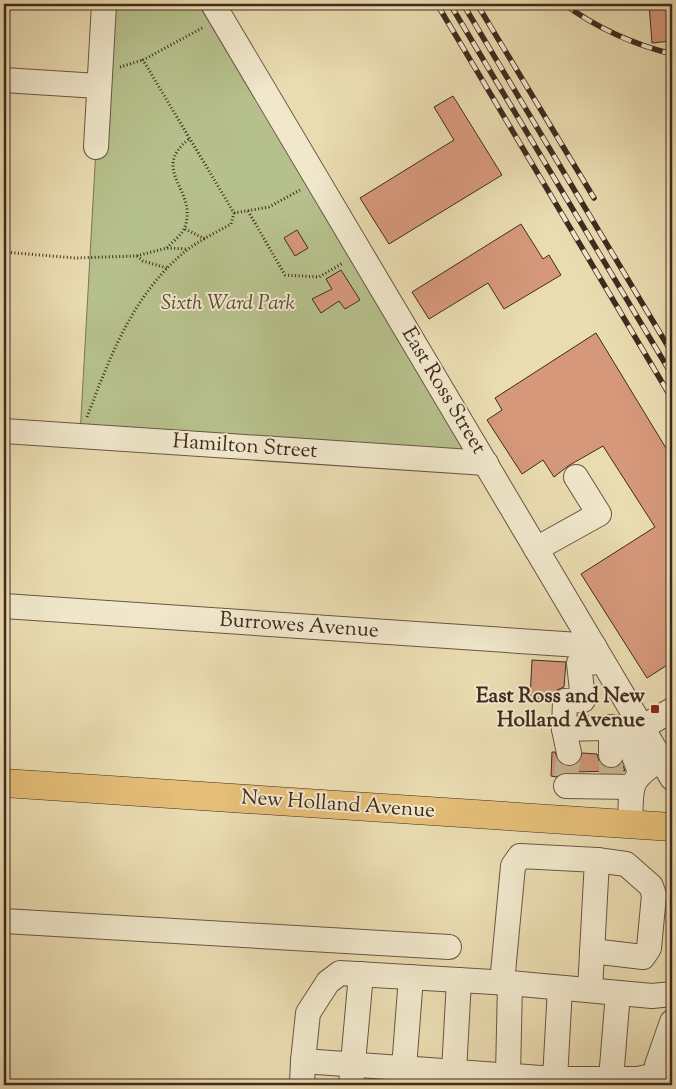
<svg xmlns="http://www.w3.org/2000/svg" width="676" height="1089" font-family="'Sorts Mill Goudy',serif">
<style>
.green{fill:#b6c08c;stroke:#7b7556}
.building{fill:#d6987b;stroke:#402a1f}
.lines{fill:none;stroke-linecap:round;stroke-linejoin:round}
.minor-tunnel{stroke:#c8b894;stroke-width:24;stroke-dasharray:24 12;stroke-linecap:butt}
.minor-casing{stroke:#6a5644;stroke-width:26}
.major-casing{stroke:#402a1f;stroke-width:29}
.path{stroke:#402a1f;stroke-width:3;stroke-dasharray:1 2.5;stroke-linecap:butt}
.minor{stroke:#f1e8cc;stroke-width:24}
.major{stroke:#e5be78;stroke-width:28}
.rail-casing{stroke:#402a1f;stroke-width:5.5}
.rail{stroke:#f1e8cc;stroke-width:4;stroke-dasharray:11;stroke-linecap:butt}
.poi-dot{fill:#8f2418;stroke:#f1e8cc;stroke-width:2}
.labels{text-anchor:middle;dominant-baseline:central;stroke-width:4;stroke-linejoin:round;paint-order:stroke}
.park-label{font-size:21px;font-style:italic;fill:#584835;stroke:#f1e8cc}
.street-label{font-size:21px;fill:#402a1f;stroke:#f1e8cc}
.poi-label{font-size:21px;font-weight:bold;fill:#402a1f;stroke:#f1e8cc;text-anchor:end}
</style>
<rect width="100%" height="100%" fill="#eadcb1"/>
<filter id="stains"><feTurbulence type="fractalNoise" baseFrequency=".004" numOctaves="4"/><feColorMatrix values="0 0 0 0 .2 0 0 0 0 .09 0 0 0 0 .02 0 0 0 .5 -.17"/></filter>
<radialGradient id="worn" r=".72"><stop offset=".6" stop-color="#630" stop-opacity="0"/><stop offset="1" stop-color="#630" stop-opacity=".3"/></radialGradient>
<polygon class="green" points="104,4 213,4 486,463 80,436"/>
<g class="building">
<polygon points="649,4 672,4 672,41 652,43"/>
<polygon points="453,96 502,175 389,244 360,198 454,140 434,107"/>
<polygon points="521,224 543,259 549,255 561,275 504,309 488,283 429,319 412,292"/>
<polygon points="297,230 308,248 295,256 284,238"/>
<polygon points="341,270 360,300 345,309 339,301 321,313 312,299 332,289 326,279"/>
<polygon points="596,333 672,458 672,662 647,678 581,574 655,527 603,446 568,466 554,477 543,460 522,474 487,420 502,410 495,398"/>
<polygon points="532,660 566,662 564,687 557,690 552,699 530,698"/>
<polygon points="552,752 555,752 559,762 565,766 578,764 582,753 597,754 599,761 604,767 611,769 622,763 625,771 566,772 556,777 551,776"/>
</g>
<g class="lines">
<g class="minor-tunnel">
<polyline points="566,777 569,753"/>
<polyline points="611,780 611,755"/>
</g>
<defs>
<g id="minor">
<polyline points="213,4 672,778"/>
<polyline points="4,80 98,86"/>
<polyline points="96,147 104,4"/>
<polyline points="4,431 486,463"/>
<polyline points="536,549 599,514 576,477"/>
<polyline points="4,606 594,646"/>
<polyline points="623,727 640,772"/>
<polyline points="564,729 643,727 672,710"/>
<polyline points="569,753 564,729 565,701 583,700 579,663 603,662"/>
<polyline points="611,755 611,727"/>
<polyline points="566,786 632,787"/>
<path d="M 630,824 C 632,786 626,781 661,759"/>
<polyline points="4,921 449,947"/>
<polyline points="592,951 643,957 649,948 654,895 651,886 626,864 597,860"/>
<polyline points="502,983 513,866 520,856 597,860 590,990"/>
<polyline points="404,1068 411,977"/>
<polyline points="454,1072 459,980"/>
<polyline points="508,1075 510,983"/>
<polyline points="656,1075 638,1079 555,1079 303,1061 308,1013 328,982 340,973 510,983 652,996 672,994"/>
<polyline points="555,1079 560,988"/>
<polyline points="611,1079 618,993"/>
<polyline points="302,1085 303,1061"/>
<polyline points="351,1085 361,974"/>
<polyline points="657,1085 657,1065 672,1022"/>
</g>
<polyline id="major" points="4,783 672,827"/>
</defs>
<use href="#minor" class="minor-casing"/>
<use href="#major" class="major-casing"/>
<g class="path">
<polyline points="120,67 143,60"/>
<polyline points="248,211 285,275 319,277 343,263"/>
<polyline points="234,213 269,207 300,190"/>
<polyline points="185,229 205,239"/>
<path d="M 167,248 C 172,242 182,235 185,227 C 198,189 149,171 189,139"/>
<polyline points="4,252 75,258 136,256 167,248 187,249"/>
<polyline points="137,256 143,261 167,268"/>
<path d="M 87,417 C 110,357 132,297 182,254 C 196,242 215,233 231,224 L 234,213 L 143,60 L 204,27"/>
</g>
<use href="#minor" class="minor"/>
<use href="#major" class="major"/>
<defs>
<g id="rail">
<polyline points="437,4 672,399"/>
<polyline points="450,4 672,375"/>
<polyline points="463,4 672,353"/>
<polyline points="477,4 594,198"/>
<path d="M 564,4 C 597,28 632,44 672,54"/>
</g>
</defs>
<use href="#rail" class="rail-casing"/>
<use href="#rail" class="rail"/>
</g>
<rect class="poi-dot" x="650" y="704" width="10" height="10" rx="2.5"/>
<g class="labels">
<g class="park-label">
<text x="228" y="304">Sixth Ward Park</text>
</g>
<g class="street-label">
<text transform="translate(443 391) rotate(59)">East Ross Street</text>
<text transform="translate(245 447) rotate(4)">Hamilton Street</text>
<text transform="translate(299 626) rotate(4)">Burrowes Avenue</text>
<text transform="translate(338 805) rotate(4)">New Holland Avenue</text>
</g>
<g class="poi-label">
<text x="645" y="697">East Ross and New<tspan x="645" dy="24">Holland Avenue</tspan></text>
</g>
</g>
<rect width="676" height="1089" fill="none" stroke="#eadcb1" stroke-width="20"/>
<rect x="5" y="5" width="666" height="1079" fill="none" stroke="#402a1f" stroke-width="2.5"/>
<rect x="10" y="10" width="656" height="1069" fill="none" stroke="#402a1f"/>
<rect width="100%" height="100%" filter="url(#stains)"/>
<rect width="100%" height="100%" fill="url(#worn)"/>
</svg>
